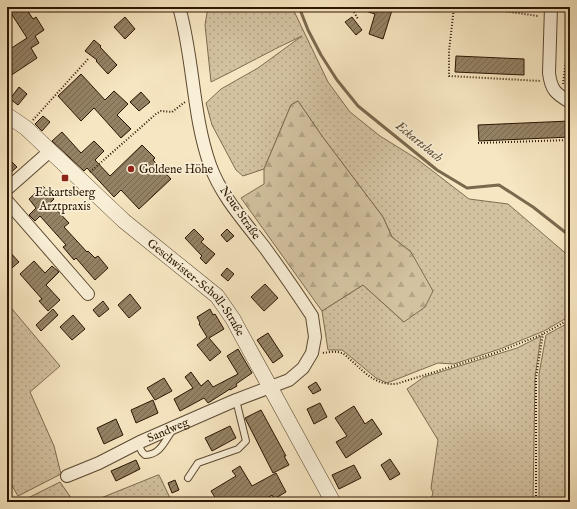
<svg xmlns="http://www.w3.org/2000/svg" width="577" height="509" font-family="'IM FELL English',serif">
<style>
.grass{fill:url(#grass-dots);stroke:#7e6c50}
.forest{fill:url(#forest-firs);stroke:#7e6c50}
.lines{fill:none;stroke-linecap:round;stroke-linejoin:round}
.stream{stroke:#7b684d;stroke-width:3}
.building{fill:url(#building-hatch);stroke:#2a1501}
.service-casing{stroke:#5d4931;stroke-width:8}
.minor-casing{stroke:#5d4931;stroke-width:14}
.tertiary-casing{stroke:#5d4931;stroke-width:16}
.path{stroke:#2a1501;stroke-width:2;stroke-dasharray:1 2;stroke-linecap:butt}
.service{stroke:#f9efd7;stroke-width:6}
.minor{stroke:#f9efd7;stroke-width:12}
.tertiary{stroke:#f9efd7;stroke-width:15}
.poi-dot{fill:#8f2418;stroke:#f9efd7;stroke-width:1.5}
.labels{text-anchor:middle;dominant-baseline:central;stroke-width:3.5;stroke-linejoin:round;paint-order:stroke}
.poi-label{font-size:12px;fill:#2a1501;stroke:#f9efd7;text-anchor:start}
.street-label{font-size:12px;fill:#2a1501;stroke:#f9efd7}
.water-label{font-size:13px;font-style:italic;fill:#604c34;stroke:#f9efd7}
</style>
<defs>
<pattern id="grass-dots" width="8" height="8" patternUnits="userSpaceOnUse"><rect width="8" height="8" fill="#d3c2a0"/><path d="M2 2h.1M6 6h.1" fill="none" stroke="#b5a688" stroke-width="1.8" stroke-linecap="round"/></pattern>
<pattern id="forest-firs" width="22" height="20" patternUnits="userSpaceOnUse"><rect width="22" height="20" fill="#d3c2a0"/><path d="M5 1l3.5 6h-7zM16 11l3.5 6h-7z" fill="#b5a688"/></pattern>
<pattern id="building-hatch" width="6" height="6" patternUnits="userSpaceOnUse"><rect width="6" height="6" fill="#948265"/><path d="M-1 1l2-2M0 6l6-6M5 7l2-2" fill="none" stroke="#796951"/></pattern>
</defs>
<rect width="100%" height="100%" fill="#f6e6c1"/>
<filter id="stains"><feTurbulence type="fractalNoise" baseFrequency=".005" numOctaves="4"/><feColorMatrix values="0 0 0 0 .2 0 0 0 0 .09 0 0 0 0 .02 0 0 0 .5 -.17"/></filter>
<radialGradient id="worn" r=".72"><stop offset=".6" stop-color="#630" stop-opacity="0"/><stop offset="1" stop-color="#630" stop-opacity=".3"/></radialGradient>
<g class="grass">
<path d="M 208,7 L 292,7 L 328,82 L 350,112 L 380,136 L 417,159 L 469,199 L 508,204 L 570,257 L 570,316 L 544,331 L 500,349 L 454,364 L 438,363 L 387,383 L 376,378 L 346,353 L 342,350 L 328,350 L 322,311 L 363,285 L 404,322 L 411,252 L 392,237 L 383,217 L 322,136 L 298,101 L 291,105 L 264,169 L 243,176 L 236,170 L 212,125 L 206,103 L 221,89 L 258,68 L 302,36 C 271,50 242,67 211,82 L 205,25 Z"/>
<polygon points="7,303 60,366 30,392 54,446 61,474 18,496 7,477"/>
<polygon points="570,322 570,502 539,502 539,374 546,335"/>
<polygon points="541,336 535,377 533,502 430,502 433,493 431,488 438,440 407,389 424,377 517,348"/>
<polygon points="159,475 172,502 91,502 158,475"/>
<polygon points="60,482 74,502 20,502"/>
</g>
<polygon class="forest" points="298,101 322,136 383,217 392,237 411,252 433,291 425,307 404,322 363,285 322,311 241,198 264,184 264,169 291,105"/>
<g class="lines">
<polyline class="stream" points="299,7 308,30 321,55 337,80 358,106 437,170 467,188 499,185 533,207 570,236"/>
</g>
<g class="building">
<polygon points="7,7 25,7 33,19 36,17 44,30 35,36 39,43 31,48 37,58 7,78 7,51 27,38"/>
<polygon points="359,7 393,7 383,39 369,34 375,14 359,9"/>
<polygon points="125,17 135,29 125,39 114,27"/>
<polygon points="352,17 362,30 356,35 345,22"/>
<polygon points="94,40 101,46 100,47 117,65 108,74 96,61 97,60 85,51"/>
<polygon points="456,56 524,59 524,75 455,72"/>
<polygon points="81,74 105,100 114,91 128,104 117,115 131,129 121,138 94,108 81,121 58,96"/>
<polygon points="19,87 27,94 18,105 10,99"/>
<polygon points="141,92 150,102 139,111 130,102"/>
<polygon points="43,116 50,122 42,131 35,124"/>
<polygon points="570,121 570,137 479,141 478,125"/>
<polygon points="62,132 81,153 94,141 104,151 95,160 110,176 142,145 155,158 153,160 171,179 139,209 121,190 114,197 87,168 84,171 52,141"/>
<polygon points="7,157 17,167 7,176"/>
<polygon points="43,186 54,199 50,203 69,223 64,227 87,252 88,251 95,258 98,256 108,268 95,280 76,258 74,260 63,247 66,245 40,216 35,221 29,215 36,208 29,199"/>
<polygon points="194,229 204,239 201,242 215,254 206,264 200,258 202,256 185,238"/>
<polygon points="227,229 234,236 227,242 221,235"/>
<polygon points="7,249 19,262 7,272"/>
<polygon points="34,261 45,273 52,266 59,272 46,285 60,300 48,311 39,301 42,299 20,274"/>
<polygon points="227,268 234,274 228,281 221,275"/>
<polygon points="265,284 278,298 264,311 251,297"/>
<polygon points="130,294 141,308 129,318 118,305"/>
<polygon points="103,301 109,309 99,317 93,310"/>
<polygon points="53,309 58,315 41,331 36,325"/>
<polygon points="210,309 213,315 215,314 224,329 209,338 221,352 210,361 197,345 207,337 199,324 200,323 197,317"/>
<polygon points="73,315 85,329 72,340 60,327"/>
<polygon points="268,333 283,356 273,363 257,340"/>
<polygon points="238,349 252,373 236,384 237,386 230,390 230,389 208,403 204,398 180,411 174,399 193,388 185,377 191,372 201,386 208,380 213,387 238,374 227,356"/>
<polygon points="164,378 172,391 155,400 147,388"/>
<polygon points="316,382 321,390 313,394 308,387"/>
<polygon points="153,400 158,413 136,423 131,410"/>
<polygon points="320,403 327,417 314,424 307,409"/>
<polygon points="354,406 365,424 372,419 382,434 346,458 336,442 347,436 335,418"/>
<polygon points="261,410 286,456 284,456 289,465 273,473 245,418"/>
<polygon points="116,419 123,435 104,444 97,428"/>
<polygon points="230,426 236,438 212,451 205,438"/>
<polygon points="390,459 400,474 390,480 381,465"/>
<polygon points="136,460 140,469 116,481 111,471"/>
<polygon points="354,465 361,478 339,489 332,475"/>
<polygon points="240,466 252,486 276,473 286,492 274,499 272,495 260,502 218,502 211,491 236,476 232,471"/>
<polygon points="175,480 179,490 172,493 168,483"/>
</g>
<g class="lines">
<defs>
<g id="service">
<path d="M 140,442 C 140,448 140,451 145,455 C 160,455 164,442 172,431"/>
<polyline points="188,478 198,463 238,449 246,441 236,400"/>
</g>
<g id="minor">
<path d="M 551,7 L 549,73 C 551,90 556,94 570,102"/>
<polyline points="7,189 50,151"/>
<polyline points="7,201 88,294"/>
<path id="s1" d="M 67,476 L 99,463 L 140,442 L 236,400 L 289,380 L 303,368 L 312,353 L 315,337 L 312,316 C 297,293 281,270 265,248 C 245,222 221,196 210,165 C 192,114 194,59 179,7"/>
</g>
<g id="tertiary">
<path id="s2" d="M 7,115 L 26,128 L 124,221 L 217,296 L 233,319 L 241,334 L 333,502"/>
</g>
</defs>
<use href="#service" class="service-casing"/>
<use href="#minor" class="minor-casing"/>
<use href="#tertiary" class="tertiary-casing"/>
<g class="path">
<polyline points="351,7 358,19"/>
<polyline points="454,7 449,51 449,76 541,81"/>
<polyline points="477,7 538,16"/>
<polyline points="563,84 570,28"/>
<polyline points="33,120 88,59"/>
<polyline points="478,143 570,140"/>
<polyline points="90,172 156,114 161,111 172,112 185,102"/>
<path d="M 323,353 C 329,352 336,351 342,353 C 346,355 349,359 352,361 C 366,374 376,385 396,384 L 498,352 L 543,334 L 570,319"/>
<polyline points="536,502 536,378 543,334"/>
</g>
<use href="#service" class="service"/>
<use href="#minor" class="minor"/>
<use href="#tertiary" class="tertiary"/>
</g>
<g class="poi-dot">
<circle cx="131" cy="169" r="4"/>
<rect x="61" y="174" width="8" height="8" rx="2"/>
</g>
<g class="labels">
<g class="poi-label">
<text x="139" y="169">Goldene Höhe</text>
<text x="65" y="192" text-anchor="middle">Eckartsberg<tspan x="65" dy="14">Arztpraxis</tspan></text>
</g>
<g class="street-label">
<text transform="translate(240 213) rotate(55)">Neue Straße</text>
<text stroke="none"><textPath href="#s2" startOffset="257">Geschwister-Scholl-Straße</textPath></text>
<text stroke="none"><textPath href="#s1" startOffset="111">Sandweg</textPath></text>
</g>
<g class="water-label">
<text transform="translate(419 142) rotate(39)">Eckartsbach</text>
</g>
</g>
<rect width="577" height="509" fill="none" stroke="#f6e6c1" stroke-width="24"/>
<rect x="8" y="8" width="561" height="493" fill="none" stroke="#2a1501" stroke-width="2"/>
<rect x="12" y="12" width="553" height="485" fill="none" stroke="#2a1501"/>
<rect width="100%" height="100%" filter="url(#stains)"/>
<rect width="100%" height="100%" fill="url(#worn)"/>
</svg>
